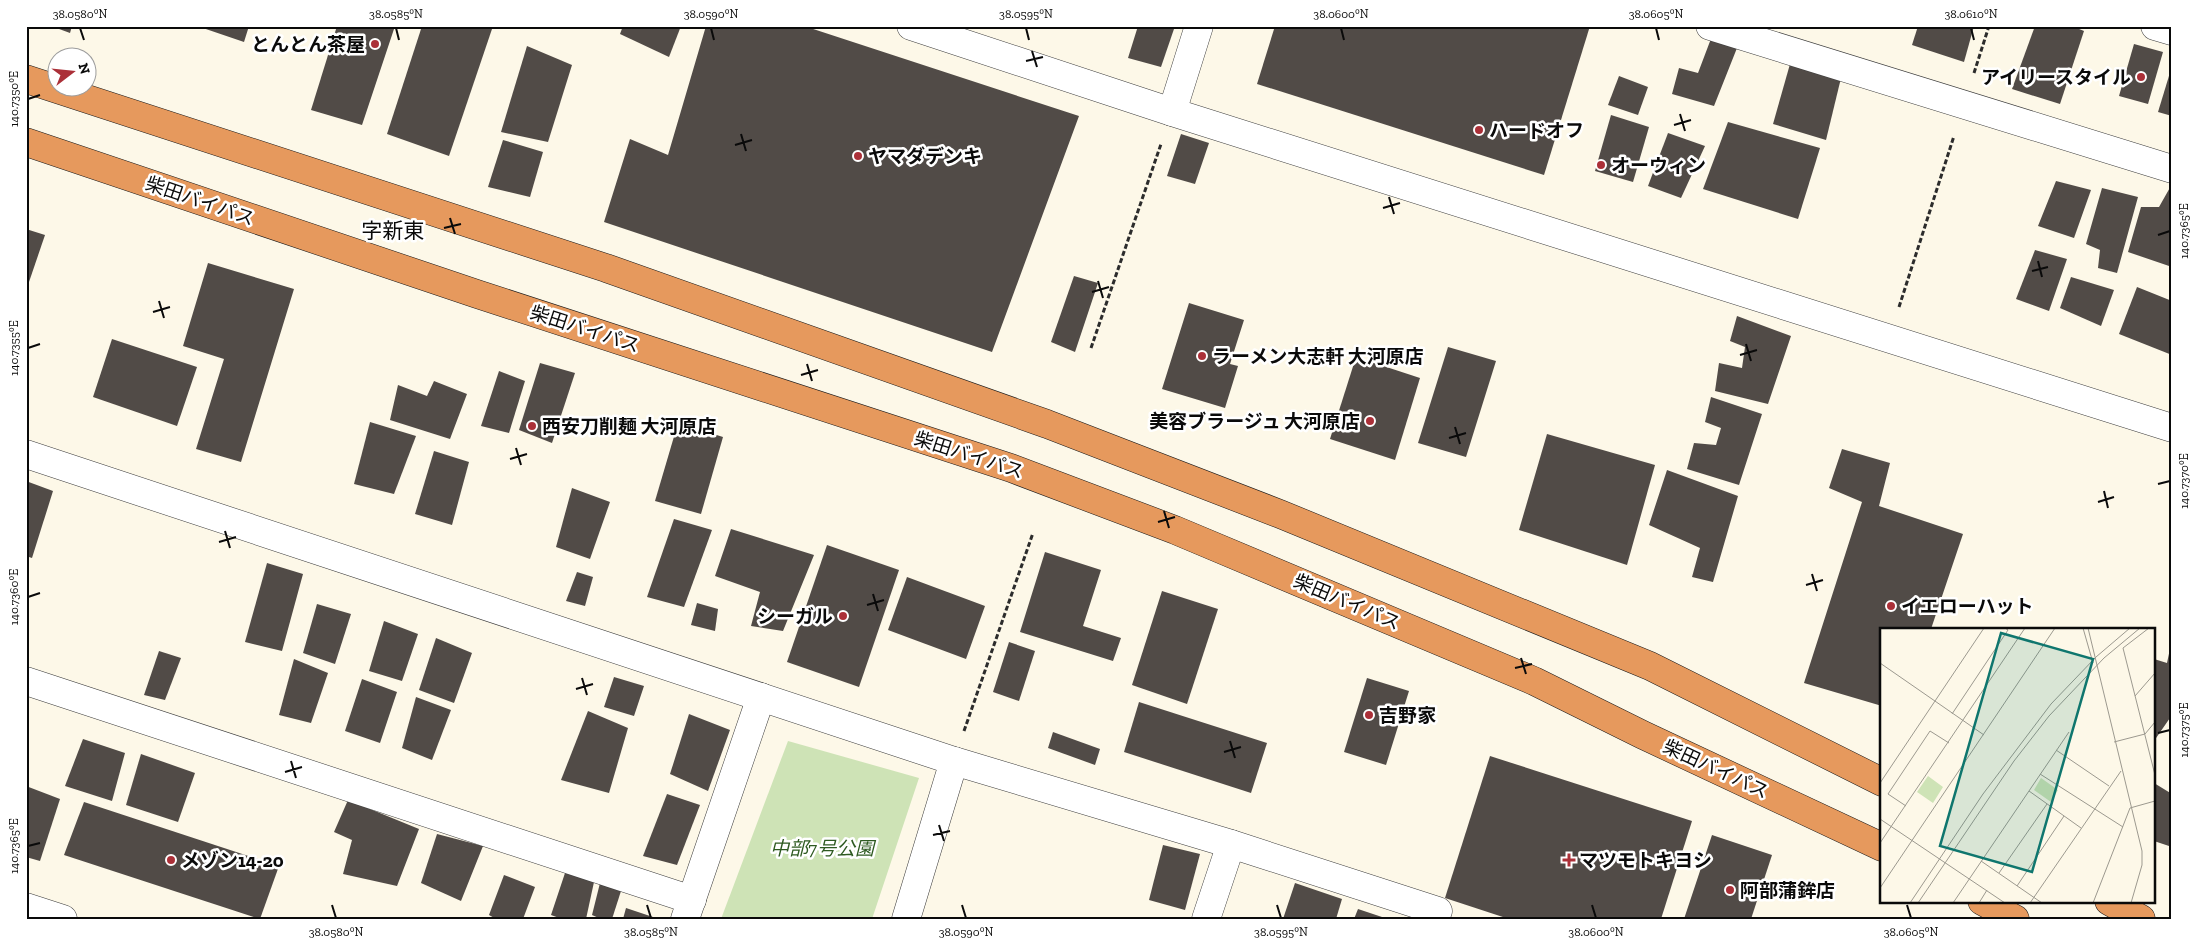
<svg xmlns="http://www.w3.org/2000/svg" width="2198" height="945" font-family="'Zilla Slab','Noto Sans JP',serif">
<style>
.green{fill:#cee3b6}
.building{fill:#514b47}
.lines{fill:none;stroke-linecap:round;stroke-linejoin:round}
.street-casing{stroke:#3d3d3d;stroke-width:29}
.highway-casing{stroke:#1b1b1b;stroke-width:29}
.path{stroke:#2c2c2c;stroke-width:3;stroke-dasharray:5 2.5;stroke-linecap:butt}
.street{stroke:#fff;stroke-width:28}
.highway{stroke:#e6995d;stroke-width:28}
.ticks{fill:none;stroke:#0a0a0a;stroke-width:2}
.poi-dot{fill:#ab3038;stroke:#fff;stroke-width:2}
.labels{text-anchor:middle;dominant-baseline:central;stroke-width:5;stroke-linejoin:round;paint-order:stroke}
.poi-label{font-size:19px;font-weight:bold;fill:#0a0a0a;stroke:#fff;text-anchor:start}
.street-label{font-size:19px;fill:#0a0a0a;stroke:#fff}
.park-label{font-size:19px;font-style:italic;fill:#2e5a21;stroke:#fff}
.quarter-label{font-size:21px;fill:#0a0a0a;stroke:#fff}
.inset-road{fill:none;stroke:#9c998f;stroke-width:1}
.view{fill:#0f766e;fill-opacity:0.15;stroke:#0f766e;stroke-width:2.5}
.inset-edge{fill:none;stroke:#0a0a0a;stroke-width:2.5}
.neatline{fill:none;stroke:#0a0a0a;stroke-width:2}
.ticks-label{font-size:12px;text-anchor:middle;fill:#0a0a0a}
</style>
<rect width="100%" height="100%" fill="#fdf8e8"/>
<polygon class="green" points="788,741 919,778 872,919 721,919"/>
<g class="building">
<polygon points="51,26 72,26 70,33"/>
<polygon points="197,26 249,26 244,42"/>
<polygon points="337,26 395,26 362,125 311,110"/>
<polygon points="422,26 487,26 492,29 449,156 387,134"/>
<polygon points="623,26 681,26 669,57 620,34"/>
<polygon points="706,26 804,26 1079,116 992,352 604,222 630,139 668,155"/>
<polygon points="1138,26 1175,26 1161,67 1128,58"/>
<polygon points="1275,26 1590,26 1544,175 1257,84"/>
<polygon points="1918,26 1974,26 1964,62 1912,45"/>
<polygon points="2035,26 2072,26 2084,31 2060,104 2012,89"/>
<polygon points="1712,36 1737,48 1714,106 1672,94 1679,68 1698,73"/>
<polygon points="2134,44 2163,52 2148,104 2119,96"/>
<polygon points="527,46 572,65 548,142 501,132"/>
<polygon points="1790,64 1841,78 1826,140 1773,124"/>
<polygon points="2172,66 2172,116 2158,112"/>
<polygon points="1619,76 1648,87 1638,115 1608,105"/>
<polygon points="1611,115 1649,127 1633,182 1595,171"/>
<polygon points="1728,122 1820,148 1798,219 1703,189"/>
<polygon points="1668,133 1705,146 1681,198 1648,186"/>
<polygon points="1181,134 1209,143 1195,184 1167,176"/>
<polygon points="503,140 543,152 530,197 488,187"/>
<polygon points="2056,181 2091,190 2074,238 2038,226"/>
<polygon points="2172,184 2172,267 2128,252 2141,207 2159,207"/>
<polygon points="2102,188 2138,197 2117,273 2098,268 2100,250 2086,244"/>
<polygon points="26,229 45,235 29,282 26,281"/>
<polygon points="2035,250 2067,259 2049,311 2016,299"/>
<polygon points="208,263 294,289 241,462 196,449 224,359 183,346"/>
<polygon points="1074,276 1098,283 1075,352 1051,342"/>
<polygon points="2071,277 2114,290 2101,326 2060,308"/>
<polygon points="2137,287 2172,301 2172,355 2119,334"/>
<polygon points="1189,303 1244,320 1230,364 1238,366 1225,408 1162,389"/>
<polygon points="1737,316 1791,336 1768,404 1715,391 1719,363 1742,368 1745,347 1730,341"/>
<polygon points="112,339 197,367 177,426 93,397"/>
<polygon points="1448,347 1496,361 1466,457 1418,443"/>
<polygon points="1356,357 1420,378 1395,460 1330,439"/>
<polygon points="540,363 575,373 552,443 519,430"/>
<polygon points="499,371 525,381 509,433 481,426"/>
<polygon points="434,381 467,394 450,439 390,420 398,385 427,396"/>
<polygon points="1711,397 1762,414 1739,485 1687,469 1694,443 1716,445 1721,428 1705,422"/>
<polygon points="370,422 416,436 394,494 354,484"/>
<polygon points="678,423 723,437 701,514 655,501"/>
<polygon points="1547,434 1655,465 1627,565 1519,530"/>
<polygon points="1842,449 1890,463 1879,506 1963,534 1931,629 1882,629 1882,706 1804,683 1862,502 1829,488"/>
<polygon points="434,451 469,462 452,525 415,514"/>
<polygon points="1667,470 1738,496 1713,582 1692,577 1700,548 1649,525"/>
<polygon points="26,481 53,491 32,558 26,556"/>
<polygon points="572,488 610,502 590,559 556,547"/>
<polygon points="674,519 712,530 684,607 647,597"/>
<polygon points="731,529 814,555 783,631 751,626 760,592 715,576"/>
<polygon points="827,545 899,570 859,687 787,662"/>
<polygon points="1045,552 1101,570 1083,626 1121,638 1113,661 1020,632"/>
<polygon points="267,563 303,574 282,651 245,642"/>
<polygon points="577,572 593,577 585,606 566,601"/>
<polygon points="907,577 985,606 966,659 888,630"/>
<polygon points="1162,591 1218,609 1187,704 1132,685"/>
<polygon points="697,603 718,609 715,631 691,625"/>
<polygon points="317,604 351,614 335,664 303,653"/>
<polygon points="384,621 418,634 402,681 369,671"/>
<polygon points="436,638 472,653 454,703 419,690"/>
<polygon points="1009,642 1035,651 1019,701 993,692"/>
<polygon points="2171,644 2172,715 2154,741 2154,659 2167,663"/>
<polygon points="159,651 181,658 165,700 144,695"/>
<polygon points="294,659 328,673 311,723 279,715"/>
<polygon points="614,677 644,686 634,716 604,707"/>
<polygon points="1367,678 1409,691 1386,765 1344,752"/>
<polygon points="362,679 397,692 380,743 345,731"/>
<polygon points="416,697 451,710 432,760 402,748"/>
<polygon points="1139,702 1267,743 1251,793 1124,752"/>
<polygon points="588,711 628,728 609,793 561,780"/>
<polygon points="689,714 730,730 708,791 670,774"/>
<polygon points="1053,732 1100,749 1095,765 1048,748"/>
<polygon points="83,739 125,753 112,801 65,786"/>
<polygon points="141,754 195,773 178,822 126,805"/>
<polygon points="1490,756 1692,821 1661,919 1509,919 1445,898"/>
<polygon points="2154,783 2172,794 2172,847 2154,841"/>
<polygon points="26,786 60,799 40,861 26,857"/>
<polygon points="667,794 700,805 677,865 643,856"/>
<polygon points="348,800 419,829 397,886 343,874 352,840 334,832"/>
<polygon points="84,802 279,866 260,919 64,855"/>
<polygon points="437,834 483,846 461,901 421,883"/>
<polygon points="1712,835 1772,855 1751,919 1684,919"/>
<polygon points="1163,845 1200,854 1185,910 1149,900"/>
<polygon points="566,870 594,882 586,919 562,919 551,915"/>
<polygon points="504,875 535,887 523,919 496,919 489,915"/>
<polygon points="600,883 621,891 612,919 601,919 592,915"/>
<polygon points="1295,883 1342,899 1336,919 1283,919"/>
<polygon points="626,908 656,918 656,919 623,919"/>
<polygon points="1358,909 1385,918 1385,919 1354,919"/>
</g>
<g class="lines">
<defs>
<g id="street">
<polyline points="911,26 1172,112 2172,428"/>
<polyline points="1710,26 2172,169"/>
<polyline points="2155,26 2172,31"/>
<polyline points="1172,112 1199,26"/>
<polyline points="26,454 954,761 1231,844 1438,911"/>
<polyline points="26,681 692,900"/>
<polyline points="26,907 63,919"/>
<polyline points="685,919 761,697"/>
<polyline points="906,919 954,761"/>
<polyline points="1206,919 1231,844"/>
</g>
<g id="highway">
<polyline points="26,79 606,268 1047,424 1280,514 1650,666 1882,782"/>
<polyline points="26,142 477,294 1011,468 1175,530 1534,681 1643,735 1882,847"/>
<polyline points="1982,901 2015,919"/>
<polyline points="2109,901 2141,919"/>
</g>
</defs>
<use href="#street" class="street-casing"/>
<use href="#highway" class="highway-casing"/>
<g class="path">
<polyline points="1974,73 1989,26"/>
<polyline points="1899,307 1954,136"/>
<polyline points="1091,348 1161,144"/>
<polyline points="964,731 1033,533"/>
</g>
<use href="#street" class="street"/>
<use href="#highway" class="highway"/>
</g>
<path class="ticks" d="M 80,28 L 84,40M 396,28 L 399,40M 711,28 L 714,40M 1026,28 L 1029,40M 1341,28 L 1344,40M 1656,28 L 1659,40M 1971,28 L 1974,40M 1032,51 L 1037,67M 1026,61 L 1043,57M 28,99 L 40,95M 1680,114 L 1685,131M 1674,125 L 1691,120M 741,134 L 746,151M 735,145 L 752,140M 1389,197 L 1394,214M 1383,208 L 1400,203M 450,218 L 455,234M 444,228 L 461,224M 2158,235 L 2170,231M 2038,261 L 2042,277M 2032,271 L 2048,267M 1098,281 L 1103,298M 1092,292 L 1109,287M 159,301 L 164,318M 153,312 L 170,307M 1746,344 L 1751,361M 28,348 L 40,344M 1740,355 L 1757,350M 807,364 L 812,381M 801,375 L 818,370M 1455,427 L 1460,444M 1449,438 L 1466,433M 516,448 L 521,465M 510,459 L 527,454M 2158,484 L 2170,481M 2104,491 L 2108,508M 2098,502 L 2114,497M 1164,511 L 1169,528M 1158,522 L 1175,517M 225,531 L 230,548M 219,542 L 236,537M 1812,574 L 1817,591M 1806,585 L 1823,580M 873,594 L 878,611M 28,597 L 40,593M 867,605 L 884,600M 1521,658 L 1526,674M 1515,668 L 1532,664M 582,678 L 587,695M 576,689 L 593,684M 2158,733 L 2170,730M 1230,741 L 1235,758M 1224,752 L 1241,747M 291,761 L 296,778M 285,772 L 302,767M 939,825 L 944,841M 933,835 L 950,831M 28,846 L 40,843M 332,905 L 336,918M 647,905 L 651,918M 962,905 L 966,918M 1277,905 L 1281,918M 1592,905 L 1596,918M 1907,905 L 1911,918"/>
<g class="poi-dot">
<circle cx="375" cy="44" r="5"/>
<circle cx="2141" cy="77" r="5"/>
<circle cx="1479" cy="130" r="5"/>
<circle cx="858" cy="156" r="5"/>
<circle cx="1601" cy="165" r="5"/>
<circle cx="1202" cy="356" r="5"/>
<circle cx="1370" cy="421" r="5"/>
<circle cx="532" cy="426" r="5"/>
<circle cx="1891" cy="606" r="5"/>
<circle cx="843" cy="616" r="5"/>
<circle cx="1369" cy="715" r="5"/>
<circle cx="171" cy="860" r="5"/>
<path d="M1566.5 852.5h5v5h5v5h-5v5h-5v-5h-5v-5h5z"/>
<circle cx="1730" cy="890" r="5"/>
</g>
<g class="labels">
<g class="poi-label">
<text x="365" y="44" text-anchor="end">とんとん茶屋</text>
<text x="2131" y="77" text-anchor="end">アイリースタイル</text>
<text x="1489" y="130">ハードオフ</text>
<text x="868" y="156">ヤマダデンキ</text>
<text x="1611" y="165">オーウィン</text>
<text x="1212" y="356">ラーメン大志軒 大河原店</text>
<text x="1360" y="421" text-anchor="end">美容ブラージュ 大河原店</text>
<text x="542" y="426">西安刀削麺 大河原店</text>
<text x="1901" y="606">イエローハット</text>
<text x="833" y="616" text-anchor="end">シーガル</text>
<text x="1379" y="715">吉野家</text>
<text x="181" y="860">メゾン14-20</text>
<text x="1579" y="860">マツモトキヨシ</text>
<text x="1740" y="890">阿部蒲鉾店</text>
</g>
<g class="street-label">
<text transform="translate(200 201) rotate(19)">柴田バイパス</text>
<text transform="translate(585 329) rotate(18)">柴田バイパス</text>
<text transform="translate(969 455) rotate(18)">柴田バイパス</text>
<text transform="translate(1347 602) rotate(23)">柴田バイパス</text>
<text transform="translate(1716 769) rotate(25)">柴田バイパス</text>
</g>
<g class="park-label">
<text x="822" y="848">中部7号公園</text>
</g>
<g class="quarter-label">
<text x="393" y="230">字新東</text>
</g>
</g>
<g transform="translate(1880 628)">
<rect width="275" height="275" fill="#fdf8e8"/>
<path d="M 48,148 L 63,159 L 53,175 L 37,164 ZM 161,150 L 178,162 L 171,174 L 154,162 Z" fill="#cee3b6"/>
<path class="inset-road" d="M 203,0 L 213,35M 208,0 L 262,223 L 262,237 L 251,275M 269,0 L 243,20 L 275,147M 0,35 L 104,107M 255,68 L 275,45M 72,86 L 128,2 L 125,0M 234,114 L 265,106 L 275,94M 176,122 L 229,158M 160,146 L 243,199M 0,155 L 104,0M 149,163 L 201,200M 26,178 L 8,166 L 50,103 L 69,115M 0,191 L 125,275M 0,215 L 145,0M 101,233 L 162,275M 119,245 L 167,176M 137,258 L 184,188M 0,260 L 175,0M 30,275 L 103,166 L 171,76 L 216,29 L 250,0M 38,275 L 134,133 L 169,88 L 224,30 L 260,0M 73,275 L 189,104M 99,275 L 107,262M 150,275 L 241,143M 213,275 L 250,180 L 275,173"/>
<path class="view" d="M 121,5 L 213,31 L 152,244 L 60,218 Z"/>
<rect width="275" height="275" class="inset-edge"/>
</g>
<rect width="2198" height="945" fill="none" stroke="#ffffff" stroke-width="55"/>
<g transform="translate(72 72) rotate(74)"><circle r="24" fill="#ffffff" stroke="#9d9d9d"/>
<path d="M0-4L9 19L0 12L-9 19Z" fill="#ab3038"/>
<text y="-8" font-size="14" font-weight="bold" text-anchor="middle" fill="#0a0a0a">N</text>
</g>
<rect x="28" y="28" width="2142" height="890" class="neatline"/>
<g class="ticks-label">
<text x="80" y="18">38.0580°N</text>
<text x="396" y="18">38.0585°N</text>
<text x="711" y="18">38.0590°N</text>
<text x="1026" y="18">38.0595°N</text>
<text x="1341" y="18">38.0600°N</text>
<text x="1656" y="18">38.0605°N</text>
<text x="1971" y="18">38.0610°N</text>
<text transform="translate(14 99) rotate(-90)" y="4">140.7350°E</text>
<text transform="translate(2184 231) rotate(-90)" y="4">140.7365°E</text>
<text transform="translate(14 348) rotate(-90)" y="4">140.7355°E</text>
<text transform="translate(2184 481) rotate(-90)" y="4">140.7370°E</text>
<text transform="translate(14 597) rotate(-90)" y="4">140.7360°E</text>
<text transform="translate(2184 730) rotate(-90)" y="4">140.7375°E</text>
<text transform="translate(14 846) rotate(-90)" y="4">140.7365°E</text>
<text x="336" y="936">38.0580°N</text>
<text x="651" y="936">38.0585°N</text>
<text x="966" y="936">38.0590°N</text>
<text x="1281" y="936">38.0595°N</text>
<text x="1596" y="936">38.0600°N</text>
<text x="1911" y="936">38.0605°N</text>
</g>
</svg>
